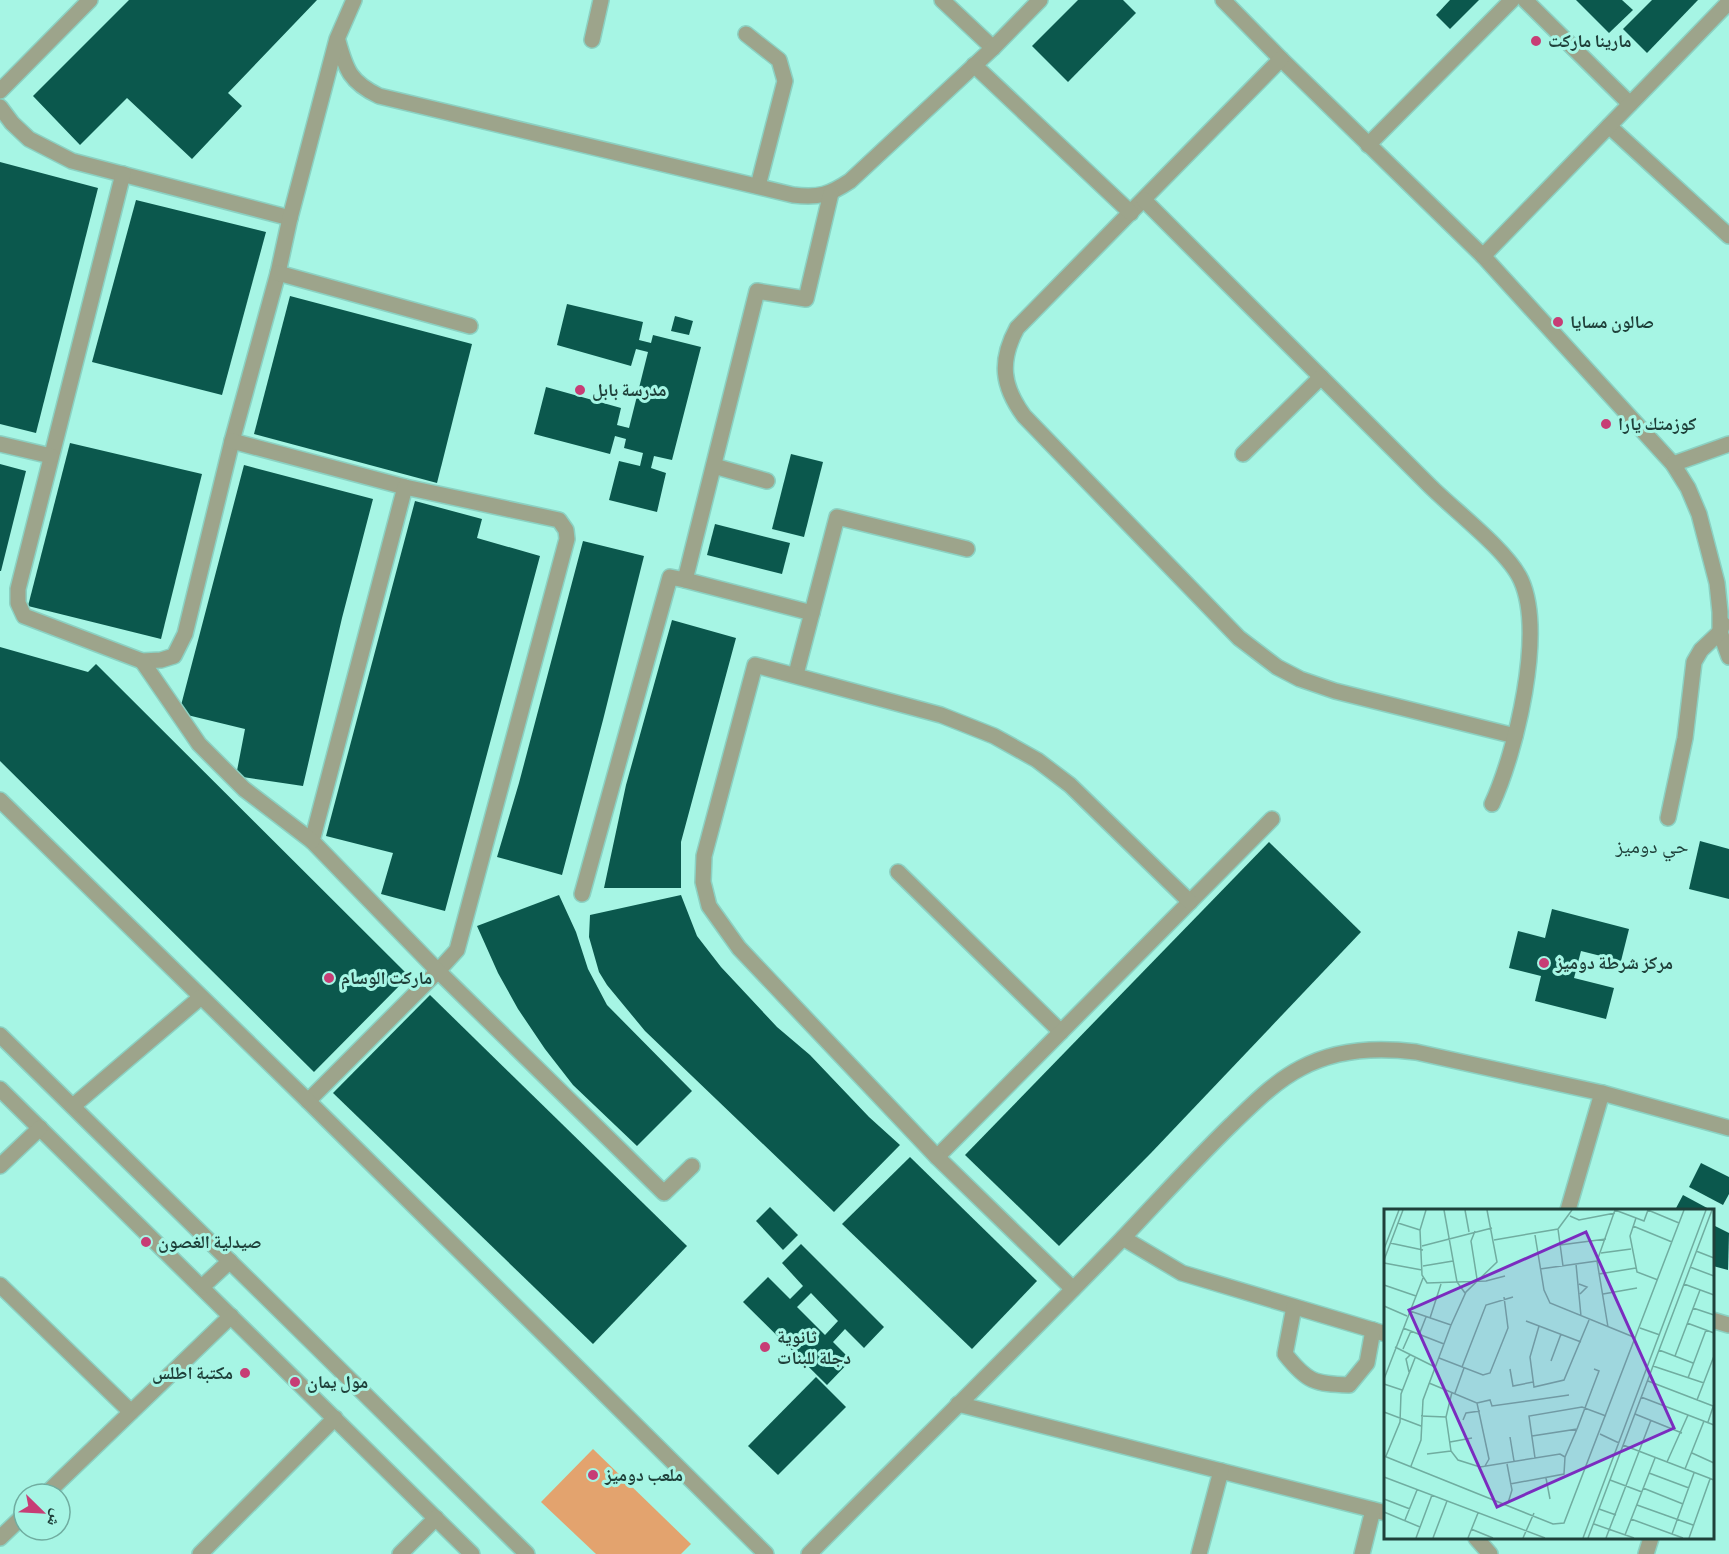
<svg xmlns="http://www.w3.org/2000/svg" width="1729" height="1554" font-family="'Zilla Slab','Noto Naskh Arabic',serif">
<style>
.green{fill:#e3a36e}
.building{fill:#0b584d;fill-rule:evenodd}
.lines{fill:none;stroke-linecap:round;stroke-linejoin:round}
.minor-casing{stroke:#8bd1c2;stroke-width:18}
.minor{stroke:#9da48b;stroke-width:15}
.poi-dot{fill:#c73d75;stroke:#a6f5e4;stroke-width:2}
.labels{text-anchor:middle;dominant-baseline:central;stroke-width:6;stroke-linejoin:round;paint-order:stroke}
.poi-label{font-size:18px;font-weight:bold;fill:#1f403a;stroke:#a6f5e4;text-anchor:start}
.neighbourhood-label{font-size:20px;fill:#1f403a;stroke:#a6f5e4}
.inset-road{fill:none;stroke:#70ada0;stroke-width:1.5}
.view{fill:#7b2cbf;fill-opacity:0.15;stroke:#7b2cbf;stroke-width:3}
.inset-edge{fill:none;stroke:#1f403a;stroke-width:3}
</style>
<rect width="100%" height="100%" fill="#a6f5e4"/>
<polygon class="green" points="593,1449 691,1544 681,1554 596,1554 541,1502"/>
<g class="building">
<polygon points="129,0 317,0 228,93 242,106 192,159 127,98 80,145 33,96"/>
<polygon points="1078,0 1123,0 1136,13 1068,82 1032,46"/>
<polygon points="1450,0 1479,0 1450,29 1436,15"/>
<polygon points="1576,0 1622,0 1633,10 1609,33"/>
<polygon points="1652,0 1698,0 1647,53 1623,29"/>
<polygon points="0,162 98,188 36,433 0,424"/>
<polygon points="136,200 266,232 222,395 92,362"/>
<polygon points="290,296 472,344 437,483 254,434"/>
<polygon points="567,304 643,322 639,340 651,343 653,335 701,347 672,460 654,456 651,468 666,473 657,512 609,500 619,461 640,466 643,453 624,448 626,439 615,436 610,454 534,434 546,387 621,408 617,425 629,428 648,352 636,349 631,366 557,345"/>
<polygon points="675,316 693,321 689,335 671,331"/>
<polygon points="70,443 202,474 161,639 28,606"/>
<polygon points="791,454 823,462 804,537 772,529"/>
<polygon points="0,464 26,471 1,571 0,571"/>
<polygon points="244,465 373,499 342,618 303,786 236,776 245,729 179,713"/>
<polygon points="415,501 482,519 477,538 540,556 445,911 381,894 393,853 326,836"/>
<polygon points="715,524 790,543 782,574 707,555"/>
<polygon points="583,541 644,556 603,720 562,875 497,857 519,783"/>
<polygon points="672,620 736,638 681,842 681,888 604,888 626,785"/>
<polygon points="0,647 88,672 96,664 409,976 314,1072 0,761"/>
<polygon points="1700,841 1729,849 1729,899 1689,889"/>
<polygon points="1269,842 1361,932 1151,1153 1059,1246 965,1155"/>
<polygon points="559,895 576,932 588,969 607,1005 692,1091 637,1146 573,1085 545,1049 518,1009 498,973 477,926"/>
<polygon points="681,895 697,936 721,967 777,1027 810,1055 869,1117 900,1145 834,1212 645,1031 607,985 599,972 589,937 590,915"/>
<polygon points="1552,909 1629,929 1621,961 1581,951 1574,978 1614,988 1606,1019 1535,1001 1541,976 1509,968 1518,931 1545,938"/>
<polygon points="430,995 687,1246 593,1344 333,1093"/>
<polygon points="910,1157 1037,1281 972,1349 842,1224"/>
<polygon points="1701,1163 1729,1177 1729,1194 1723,1205 1689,1187"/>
<polygon points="1683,1195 1709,1209 1708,1210 1675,1210"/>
<polygon points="770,1207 798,1235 783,1250 756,1221"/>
<polygon points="1713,1225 1729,1233 1728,1270 1713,1266"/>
<path d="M 801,1244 L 884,1327 L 864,1348 L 845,1329 L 833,1342 L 851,1360 L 827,1385 L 743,1302 L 768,1277 L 790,1299 L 803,1286 L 782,1263 ZM 811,1293 L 838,1321 L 825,1335 L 797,1307 Z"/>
<polygon points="816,1377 846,1407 778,1475 748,1446"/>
</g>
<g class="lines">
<defs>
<g id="minor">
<polyline points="942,0 993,48"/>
<polyline points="1223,0 1281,59 1483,256 1673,464 1688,488 1699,514 1717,583 1720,612 1720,632 1729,657"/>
<polyline points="1525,0 1630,104"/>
<polyline points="746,34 779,60 785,81 758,186"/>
<polyline points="592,40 601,0"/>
<path d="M 338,41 C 346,70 350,82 379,96 L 793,195 C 819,198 829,195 850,181 L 993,48 L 1040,0"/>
<path d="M 1281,59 L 1017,328 C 999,361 1002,386 1024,416 L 1239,638 L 1277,667 L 1300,679 L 1335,691 L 1515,736"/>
<polyline points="974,65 1131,213"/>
<polyline points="0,91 90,0"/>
<polyline points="0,107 12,123 29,139 72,161 290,218"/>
<polyline points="1609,126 1729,236"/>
<polyline points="1368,145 1512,0"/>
<polyline points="123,174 18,589 18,603 24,616 142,661 161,660 174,656 185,634 232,441 278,273 290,218 337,39 354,0"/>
<path d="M 1144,200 C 1239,295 1334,390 1430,486 C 1454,510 1508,551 1521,580 C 1545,633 1516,752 1492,804"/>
<polyline points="1483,256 1728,3"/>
<polyline points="278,273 470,326"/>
<polyline points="232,441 405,487 559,520 566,530 567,539 457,950 438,971 308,1101"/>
<polyline points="0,444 51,456"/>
<polyline points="1243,454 1321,377"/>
<polyline points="1673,464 1729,444"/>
<polyline points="714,466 767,481"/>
<polyline points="405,487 312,841 438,971 664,1193 692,1166"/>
<polyline points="685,580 812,613"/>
<polyline points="142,661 199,744 244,789 312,841"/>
<polyline points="796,674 837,517 967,549"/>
<polyline points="0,800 308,1101 766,1554"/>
<polyline points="1668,818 1685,738 1694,662 1701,650 1720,632 1723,624"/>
<polyline points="898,872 1061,1032"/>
<polyline points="582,894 670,577 685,580 757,291 806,299 831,193"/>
<polyline points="0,1035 527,1554"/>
<polyline points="0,1089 472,1554"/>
<polyline points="73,1106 201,997"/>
<polyline points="937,1157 1272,819"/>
<polyline points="0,1166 40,1128"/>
<polyline points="1568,1210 1602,1093"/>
<polyline points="1123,1238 1182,1273 1386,1334"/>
<polyline points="0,1285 131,1412"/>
<polyline points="202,1287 230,1261"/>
<polyline points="1073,1289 937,1157 739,948 709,906 703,882 704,856 755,665 941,715 994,736 1037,760 1070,785 1190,902"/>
<path d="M 1294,1307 L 1285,1354 C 1307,1382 1315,1384 1349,1385 L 1367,1363 L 1373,1330"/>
<polyline points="1712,1320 1729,1325"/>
<polyline points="958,1404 1386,1513"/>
<polyline points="46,1494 231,1316"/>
<polyline points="0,1538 24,1515"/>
<polyline points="1476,1538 1490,1554"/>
<polyline points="200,1554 335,1418"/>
<polyline points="400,1554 436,1518"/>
<path d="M 809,1554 C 913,1449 1019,1346 1122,1239 C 1158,1201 1193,1162 1231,1125 C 1253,1104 1274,1082 1301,1068 C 1336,1049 1377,1047 1416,1052 L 1602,1093 L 1729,1128"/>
<polyline points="1199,1554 1221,1471"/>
<polyline points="1362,1554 1373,1510"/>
<polyline points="1646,1554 1651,1538"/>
</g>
</defs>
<use href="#minor" class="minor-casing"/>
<use href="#minor" class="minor"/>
</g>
<g class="poi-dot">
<circle cx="1536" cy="41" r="6"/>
<circle cx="1558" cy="322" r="6"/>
<circle cx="580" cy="390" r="6"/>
<circle cx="1606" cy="424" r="6"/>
<circle cx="1544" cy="963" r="6"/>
<circle cx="329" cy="978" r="6"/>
<circle cx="146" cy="1242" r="6"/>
<circle cx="765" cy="1347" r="6"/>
<circle cx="245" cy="1373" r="6"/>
<circle cx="295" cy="1382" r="6"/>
<circle cx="593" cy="1475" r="6"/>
</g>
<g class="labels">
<g class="poi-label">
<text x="1548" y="41">مارينا ماركت</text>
<text x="1570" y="322">صالون مسايا</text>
<text x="592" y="390">مدرسة بابل</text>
<text x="1618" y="424">كوزمتك يارا</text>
<text x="1556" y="963">مركز شرطة دوميز</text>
<text x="341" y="978">ماركت الوسام</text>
<text x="158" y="1242">صيدلية الغصون</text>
<text x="777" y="1337">ثانوية<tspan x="777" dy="21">دجلة للبنات</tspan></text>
<text x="233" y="1373" text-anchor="end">مكتبة اطلس</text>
<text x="307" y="1382">مول يمان</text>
<text x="605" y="1475">ملعب دوميز</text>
</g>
<g class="neighbourhood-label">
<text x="1652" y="846">حي دوميز</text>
</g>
</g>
<g transform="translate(1384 1209)">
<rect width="330" height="330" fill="#a6f5e4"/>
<path class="inset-road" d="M 42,1 L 36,21 L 38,66 L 43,74 L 102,72 L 121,67M 60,1 L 73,73 L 81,84M 81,1 L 85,23M 231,1 L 260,12 L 264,1 L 295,14M 186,7 L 195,11 L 231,4M 252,9 L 246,27 L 253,63 L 274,71M 14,14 L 36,21M 249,17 L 288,33M 174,20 L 179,57M 91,22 L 87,32 L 93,70M 151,26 L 160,81 L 166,94 L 252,129M 110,31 L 174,20 L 188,1M 6,34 L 39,41M 176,36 L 222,30M 38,37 L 108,19M 0,40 L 15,1M 312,42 L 330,49M 217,44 L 247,40M 0,51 L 19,1M 0,54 L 38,61M 192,55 L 197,107M 39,57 L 69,52M 306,58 L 330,67M 156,60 L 213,52M 215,65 L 252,59M 195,75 L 203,78 L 196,85M 300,75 L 330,86M 0,76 L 32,87M 219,85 L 253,79M 0,97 L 23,107M 309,99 L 330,106M 26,102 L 67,116M 46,109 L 57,75M 142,112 L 197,133M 303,114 L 330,124M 155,117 L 146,148 L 150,178 L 180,171 L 205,111M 224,118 L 213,52 L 231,1M 19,119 L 60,135M 256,119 L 276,126M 35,126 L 42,108M 11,138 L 51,158M 19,140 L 27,122M 275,141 L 309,154M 291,147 L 316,81M 55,149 L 99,166 L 106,164 L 124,119 L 120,88M 167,152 L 177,125M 269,157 L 320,174M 78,158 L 102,96 L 129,88M 126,160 L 129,177 L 149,173M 25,163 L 22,150 L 26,146M 304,169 L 322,121M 0,170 L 39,69M 264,172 L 329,197M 45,174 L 93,194 L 105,250 L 101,257M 0,175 L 18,181M 68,183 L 62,208 L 67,242 L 74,251 L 96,258 L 176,245 L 181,248M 71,184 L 80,159M 257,188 L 330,216M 313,191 L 330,147M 93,194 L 106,191 L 108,197 L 185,186M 0,203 L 37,217M 251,205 L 298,224M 37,207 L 62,208M 79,211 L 82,204 L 96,202M 324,213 L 330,195M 216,225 L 235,234M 148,227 L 193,220 L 215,162 L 210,160M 126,228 L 130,252M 66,233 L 88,229M 239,236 L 330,271M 308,244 L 330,254M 43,245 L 67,242M 0,247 L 169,315 L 180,314 L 300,1M 2,247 L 16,213 L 17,185 L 31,149M 151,249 L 145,207 L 198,198 L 222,207M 283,253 L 304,206M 123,255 L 128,281 L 124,294M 27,257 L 37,231 L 39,191 L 67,116 L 82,83 L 113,53 L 103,1M 301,260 L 320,212M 265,264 L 305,279M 0,268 L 161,329M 162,269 L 166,290M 226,271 L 258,283M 126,275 L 180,265 L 181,248 L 193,220M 259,279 L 299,295M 0,290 L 26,300M 253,296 L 309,316M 215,300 L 232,306M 0,303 L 36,318M 247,310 L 299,329M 21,311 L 33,281M 210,315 L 250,329M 87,320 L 109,329M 288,325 L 310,264M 241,326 L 271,249M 32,329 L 48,286M 49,329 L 63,292M 84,329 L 94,304M 139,329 L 150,304M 199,329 L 322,1M 204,329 L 328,1M 222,329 L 267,211M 305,329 L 326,270"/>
<path class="view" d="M 202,23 L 290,219 L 113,298 L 25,101 Z"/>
<rect width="330" height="330" class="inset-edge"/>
</g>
<g transform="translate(42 1512) rotate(114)"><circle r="28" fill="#a6f5e4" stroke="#70ada0" stroke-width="1.5"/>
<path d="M0-4.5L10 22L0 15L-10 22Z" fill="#c73d75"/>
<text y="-9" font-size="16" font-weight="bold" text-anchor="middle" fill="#1f403a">ش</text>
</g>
</svg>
